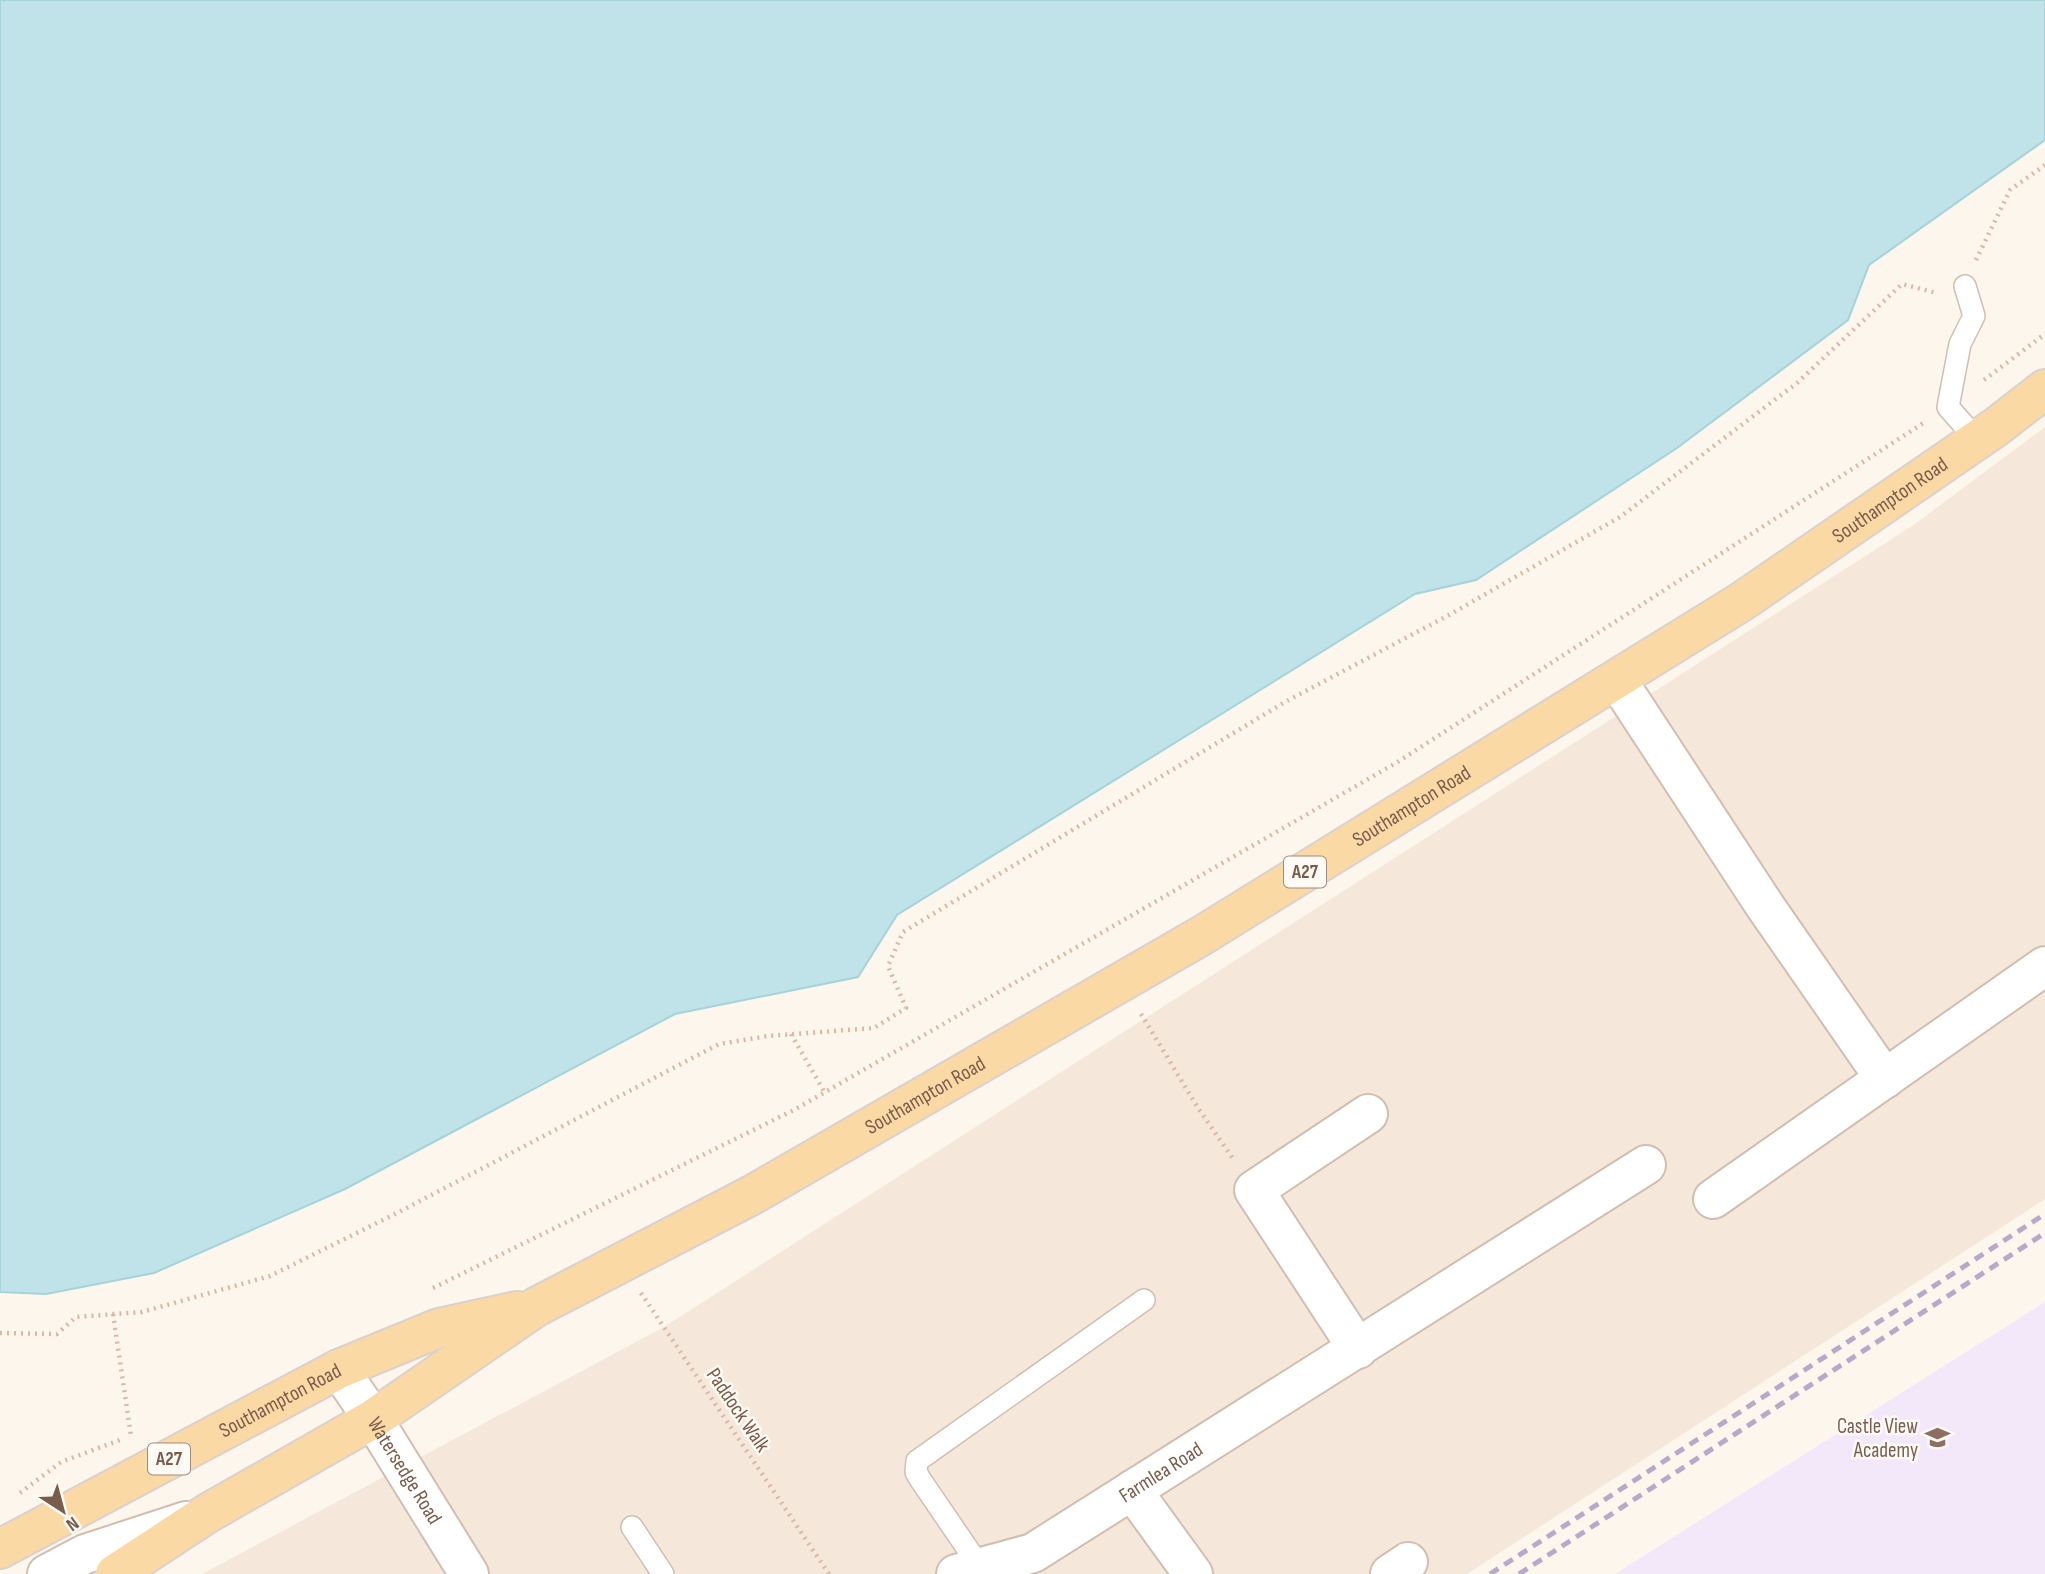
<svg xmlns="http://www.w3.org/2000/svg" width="2045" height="1574" font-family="'Sofia Sans Condensed',sans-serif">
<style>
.residential{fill:#f5e8da}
.education{fill:#f3e8fa}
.water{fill:#bfe3e8;stroke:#a5d3da;stroke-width:2}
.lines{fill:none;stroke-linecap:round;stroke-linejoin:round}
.service-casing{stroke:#d1beb0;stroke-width:24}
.minor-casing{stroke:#d1beb0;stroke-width:42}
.primary-casing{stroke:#dad1cd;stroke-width:42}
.path{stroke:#d9b8a5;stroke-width:4.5;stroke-dasharray:2 5;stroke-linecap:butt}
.service{stroke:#fff;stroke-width:21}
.minor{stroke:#fff;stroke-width:38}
.primary{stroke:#fbd9a5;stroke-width:38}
.rail{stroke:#b9a8c9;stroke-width:5;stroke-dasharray:10 7;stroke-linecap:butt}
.labels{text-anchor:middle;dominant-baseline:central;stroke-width:5;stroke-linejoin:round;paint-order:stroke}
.shield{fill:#fffaf3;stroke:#a28b7f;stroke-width:2}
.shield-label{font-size:19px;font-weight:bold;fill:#7a5c4d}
.street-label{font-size:21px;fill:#7a5c4d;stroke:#fffaf3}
.education-label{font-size:21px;fill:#785e54;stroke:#fffaf3;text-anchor:end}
</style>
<rect width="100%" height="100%" fill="#fdf6ec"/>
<polygon class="residential" points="2045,427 2045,1199 1467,1574 202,1574 664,1327 1912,526"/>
<polygon class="education" points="2045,1302 2045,1574 1615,1574"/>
<polygon class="water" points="0,0 2045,0 2045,140 1869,265 1848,320 1677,448 1476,580 1415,594 897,915 858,977 675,1014 345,1189 154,1273 46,1294 0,1292"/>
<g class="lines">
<defs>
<g id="service">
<polyline points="1965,286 1974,316 1960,344 1948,407 1977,440"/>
<polyline points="632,1527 663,1574"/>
<polyline points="980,1567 920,1479 916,1472 917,1461 1144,1300"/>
</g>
<g id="minor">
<polyline points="1617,680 1765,906 1885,1079"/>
<polyline points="1713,1199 2045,966"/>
<polyline points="1358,1349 1254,1190 1368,1114"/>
<path id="s1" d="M 339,1369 L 373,1419 L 469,1574"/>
<polyline points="1132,1490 1193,1574"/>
<polyline points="47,1574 85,1554 186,1521"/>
<path id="s2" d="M 956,1574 L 1033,1553 L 1646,1165"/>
<polyline points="1390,1574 1408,1562"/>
</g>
<g id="primary">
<path id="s3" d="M 0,1549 L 339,1369 L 439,1328 L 517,1311"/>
<path id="s4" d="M 115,1574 L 208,1513 L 373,1419 L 536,1307 L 752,1195 L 1201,936 L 1741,602 L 1996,427 L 2045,389"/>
</g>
</defs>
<use href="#service" class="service-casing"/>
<use href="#minor" class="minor-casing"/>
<use href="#primary" class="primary-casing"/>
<g class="path">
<polyline points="1976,260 2010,190 2045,165"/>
<polyline points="1984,380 2045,334"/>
<polyline points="1141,1014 1198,1108 1234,1160"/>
<polyline points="791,1034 825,1093"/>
<polyline points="433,1288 794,1110 1396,763 1925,422"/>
<polyline points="641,1293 829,1574"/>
<polyline points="113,1314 131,1436"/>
<polyline points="0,1333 57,1334 76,1317 142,1312 270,1276 399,1212 719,1044 768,1036 874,1028 906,1008 888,966 903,932 1285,702 1449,615 1620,517 1797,383 1902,284 1937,293"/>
<polyline points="20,1493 61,1462 120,1440"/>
</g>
<use href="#service" class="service"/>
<use href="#minor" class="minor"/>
<use href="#primary" class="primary"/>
<g class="rail">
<polyline points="1490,1574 2045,1214"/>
<polyline points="1519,1574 2045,1233"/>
</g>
</g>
<defs>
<symbol id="school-bare" viewBox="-9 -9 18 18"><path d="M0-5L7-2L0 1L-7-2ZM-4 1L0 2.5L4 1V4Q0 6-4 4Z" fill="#8d6e63" stroke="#fffaf3" stroke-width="2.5" paint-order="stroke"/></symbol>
</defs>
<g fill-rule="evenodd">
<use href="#school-bare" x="1920" y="1420" width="35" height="35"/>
</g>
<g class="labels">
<g class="shield">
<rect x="1284" y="856.5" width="42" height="31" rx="5"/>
<rect x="148" y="1443.5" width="42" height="31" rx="5"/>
</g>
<g class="shield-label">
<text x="1305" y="872">A27</text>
<text x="169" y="1459">A27</text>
</g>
<g class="street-label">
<text stroke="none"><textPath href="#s4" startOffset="2076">Southampton Road</textPath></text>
<text stroke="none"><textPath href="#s4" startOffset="1508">Southampton Road</textPath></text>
<text stroke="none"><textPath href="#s4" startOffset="942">Southampton Road</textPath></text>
<text stroke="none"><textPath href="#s3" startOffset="317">Southampton Road</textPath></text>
<text transform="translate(738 1410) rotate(56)">Paddock Walk</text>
<text stroke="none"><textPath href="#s1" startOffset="121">Watersedge Road</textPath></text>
<text stroke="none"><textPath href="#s2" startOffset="231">Farmlea Road</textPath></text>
</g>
<g class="education-label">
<text x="1918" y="1426">Castle View<tspan x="1918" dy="24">Academy</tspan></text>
</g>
</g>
<g transform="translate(63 1511) rotate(144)" stroke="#fffaf3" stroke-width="5" paint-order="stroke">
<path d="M0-5L12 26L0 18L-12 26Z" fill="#7a5c4d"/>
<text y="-10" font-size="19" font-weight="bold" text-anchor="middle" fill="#7a5c4d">N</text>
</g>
</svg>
